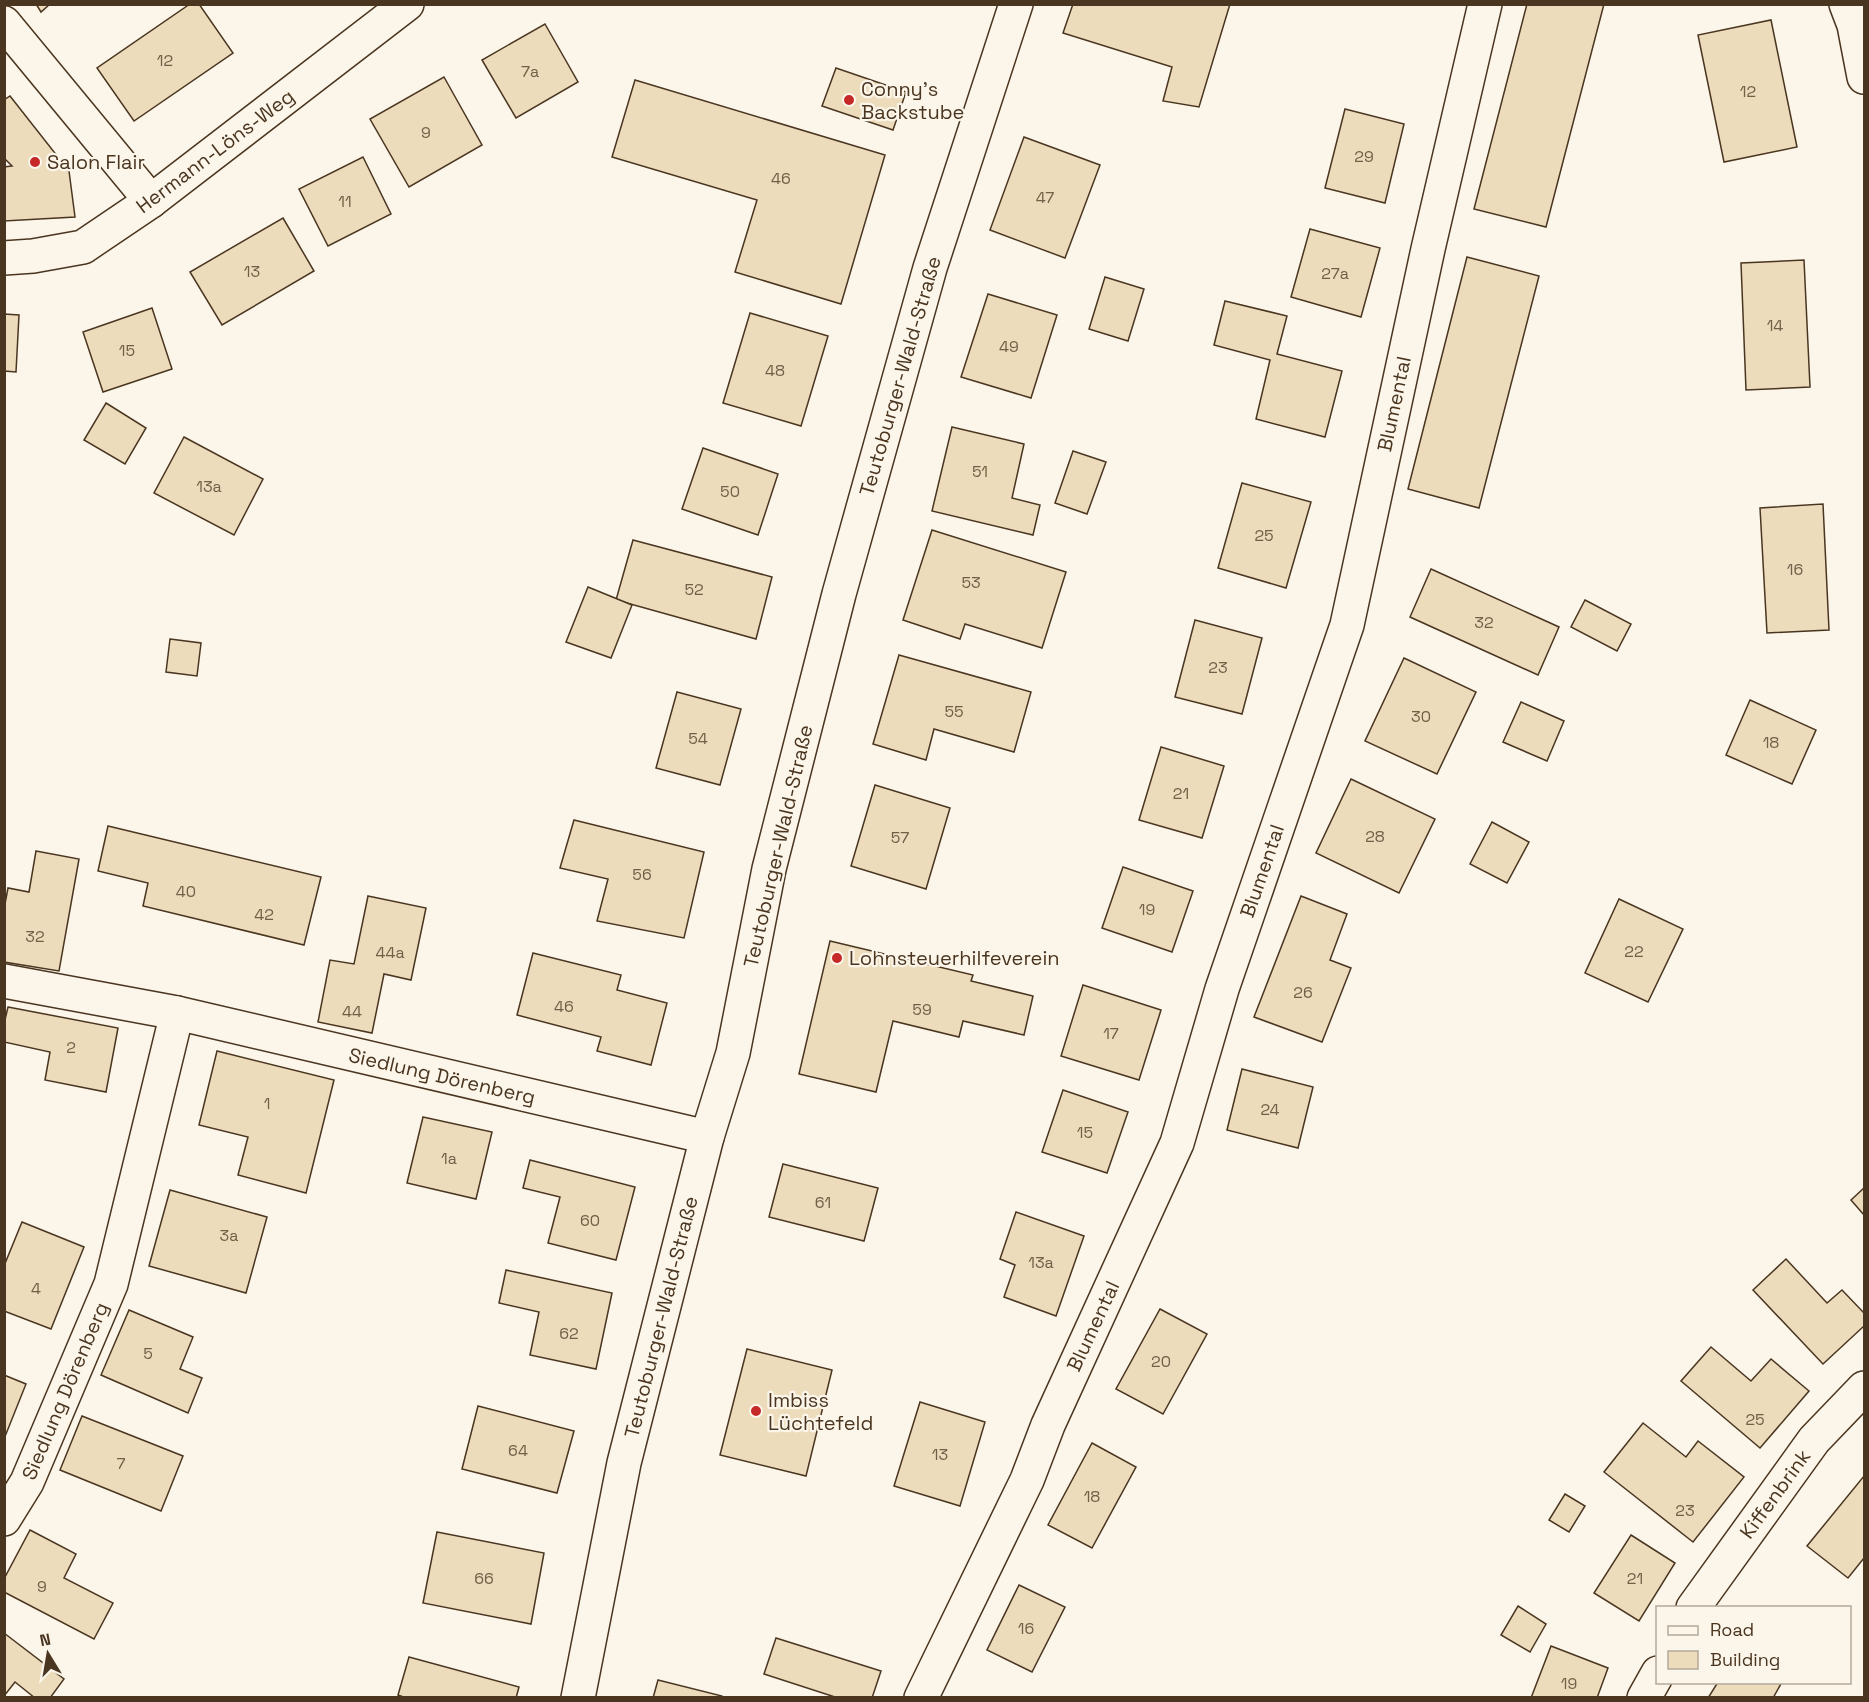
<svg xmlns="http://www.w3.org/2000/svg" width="1869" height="1702" font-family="'Space Grotesk',sans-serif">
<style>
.building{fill:#ecdcbc;stroke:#4a3520;stroke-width:1.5}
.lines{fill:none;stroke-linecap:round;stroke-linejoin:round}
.street-casing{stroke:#4a3520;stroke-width:36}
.primary-casing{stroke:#4a3520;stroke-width:36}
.street{stroke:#fbf6e9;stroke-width:33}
.primary{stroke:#fbf6e9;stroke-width:33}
.poi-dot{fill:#c62828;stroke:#fbf6e9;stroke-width:2}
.labels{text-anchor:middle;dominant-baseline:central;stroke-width:4.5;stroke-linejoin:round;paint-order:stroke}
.number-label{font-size:16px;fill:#725f47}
.poi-label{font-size:20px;fill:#4a3520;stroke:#fbf6e9;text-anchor:start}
.street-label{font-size:20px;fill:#4a3520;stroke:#fbf6e9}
</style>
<rect width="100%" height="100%" fill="#fbf6e9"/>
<g class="building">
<polygon points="36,4 50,4 41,12"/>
<polygon points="190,4 199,4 233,53 134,121 97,68"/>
<polygon points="1073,4 1230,4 1199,107 1163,101 1172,67 1063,33"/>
<polygon points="1527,4 1604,4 1546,227 1474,209"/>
<polygon points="1771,20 1797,147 1724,162 1698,35"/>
<polygon points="545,24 578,82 516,118 482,60"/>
<polygon points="836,68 906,92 893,130 822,106"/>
<polygon points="444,77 482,145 409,187 370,119"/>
<polygon points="635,80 885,155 841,304 735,272 757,200 612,157"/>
<polygon points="10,96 69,171 75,217 4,221 4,167 12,166 4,158 4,100"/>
<polygon points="1345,109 1404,124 1385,203 1325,188"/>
<polygon points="1024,137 1100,165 1065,258 990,230"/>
<polygon points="363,157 391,214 328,246 299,189"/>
<polygon points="283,218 314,271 222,325 190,272"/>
<polygon points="1310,229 1380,248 1361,317 1291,297"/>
<polygon points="1467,257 1539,276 1479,508 1408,489"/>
<polygon points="1804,260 1810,387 1746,390 1741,263"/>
<polygon points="1105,277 1144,289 1128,341 1089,329"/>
<polygon points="988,294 1057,315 1031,398 961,377"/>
<polygon points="1225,301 1287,316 1277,354 1342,371 1325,437 1256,419 1270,360 1214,345"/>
<polygon points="152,308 172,369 103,392 83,332"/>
<polygon points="750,313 828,336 801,426 723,403"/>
<polygon points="4,314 19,315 16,372 4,371"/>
<polygon points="106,403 146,428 125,464 84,440"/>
<polygon points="952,427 1024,444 1012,498 1040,505 1033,535 932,511"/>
<polygon points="184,437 263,479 234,535 154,493"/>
<polygon points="703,448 778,474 758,535 682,509"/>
<polygon points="1073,451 1106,462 1087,514 1055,503"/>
<polygon points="1242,483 1311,502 1286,588 1218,568"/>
<polygon points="1823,504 1829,630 1767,633 1760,508"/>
<polygon points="932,530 1066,572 1042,648 965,624 960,639 903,620"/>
<polygon points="633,540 772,577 756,639 616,600"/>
<polygon points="1431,569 1559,627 1538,675 1410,617"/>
<polygon points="588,587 632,605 611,658 566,642"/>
<polygon points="1585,600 1631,624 1617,651 1571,627"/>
<polygon points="1195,620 1262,638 1242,714 1175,697"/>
<polygon points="170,639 201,643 197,676 166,672"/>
<polygon points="899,655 1031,692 1014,752 934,729 926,760 873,744"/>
<polygon points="1404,658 1476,692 1437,774 1365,741"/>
<polygon points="677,692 741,709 720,785 656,768"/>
<polygon points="1750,700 1816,730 1792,784 1726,755"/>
<polygon points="1521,702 1564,721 1547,761 1503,742"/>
<polygon points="1161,747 1224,766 1202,838 1139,820"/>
<polygon points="1351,779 1435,819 1399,893 1316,853"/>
<polygon points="875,785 950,808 926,889 851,866"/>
<polygon points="574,820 704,852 684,938 597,921 608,879 560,868"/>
<polygon points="1492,822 1529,842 1507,883 1470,864"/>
<polygon points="108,826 321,877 304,945 143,906 148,883 98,871"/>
<polygon points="36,851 79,859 59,971 4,962 4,909 8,888 29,892"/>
<polygon points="1123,867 1193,891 1172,952 1102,928"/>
<polygon points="368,896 426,908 411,980 384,974 372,1033 318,1022 330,960 354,964"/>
<polygon points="1301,896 1347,914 1330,960 1351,968 1322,1042 1254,1017"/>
<polygon points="1619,899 1683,929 1648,1002 1585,973"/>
<polygon points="830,941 973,975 971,981 1033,996 1024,1035 963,1021 959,1037 893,1021 876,1092 799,1074"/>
<polygon points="533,953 621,975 617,990 667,1003 651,1065 597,1051 601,1037 517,1015"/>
<polygon points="1083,985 1161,1010 1139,1080 1061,1056"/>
<polygon points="8,1007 118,1028 106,1092 45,1080 50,1052 4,1042 4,1024"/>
<polygon points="217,1051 334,1080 306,1193 238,1175 248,1137 199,1125"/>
<polygon points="1242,1069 1313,1087 1298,1148 1227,1130"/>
<polygon points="1063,1090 1128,1112 1107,1173 1042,1152"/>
<polygon points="423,1117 492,1132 476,1199 407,1183"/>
<polygon points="530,1160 635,1187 616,1260 548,1243 560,1197 523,1188"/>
<polygon points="783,1164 878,1188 864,1241 769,1217"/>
<polygon points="1864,1188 1864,1215 1851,1200"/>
<polygon points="170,1190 267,1217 246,1293 149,1266"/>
<polygon points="1016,1212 1084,1236 1056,1316 1004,1297 1015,1265 1000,1259"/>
<polygon points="22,1222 84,1247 51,1329 4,1311 4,1266"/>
<polygon points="1786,1259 1827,1303 1842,1290 1864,1313 1864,1326 1823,1364 1753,1290"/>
<polygon points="506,1270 612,1293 596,1369 530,1355 539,1312 499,1303"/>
<polygon points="1160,1309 1207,1334 1163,1414 1116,1389"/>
<polygon points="129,1310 193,1337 180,1369 202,1378 188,1413 101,1375"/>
<polygon points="1711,1347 1751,1381 1771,1359 1809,1391 1760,1448 1681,1381"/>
<polygon points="747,1349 832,1370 806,1476 720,1455"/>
<polygon points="4,1375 26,1384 4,1439"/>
<polygon points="920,1402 985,1422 960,1506 894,1486"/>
<polygon points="478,1406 574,1431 557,1493 462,1469"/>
<polygon points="82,1416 183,1456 161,1511 60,1470"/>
<polygon points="1643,1423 1686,1457 1698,1441 1744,1477 1693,1542 1604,1472"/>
<polygon points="1092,1443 1136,1467 1092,1548 1048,1525"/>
<polygon points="1864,1476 1864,1558 1848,1578 1807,1546"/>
<polygon points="1565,1494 1585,1506 1569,1532 1549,1520"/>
<polygon points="30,1530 76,1554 64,1578 113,1603 94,1639 4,1592 4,1579"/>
<polygon points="437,1532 544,1553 531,1624 423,1603"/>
<polygon points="1631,1535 1675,1563 1639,1621 1594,1593"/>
<polygon points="1019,1585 1065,1607 1032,1672 987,1650"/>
<polygon points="1518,1606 1546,1624 1530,1652 1501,1635"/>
<polygon points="4,1633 64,1679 50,1698 35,1698 15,1682 4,1696"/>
<polygon points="776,1638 881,1671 872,1698 838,1698 764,1674"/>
<polygon points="1551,1646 1608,1668 1597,1698 1531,1698"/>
<polygon points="409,1657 519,1687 516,1698 406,1698 398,1695"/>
<polygon points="658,1680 722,1696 722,1698 653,1698"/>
<polygon points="1718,1682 1782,1682 1773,1698 1708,1698"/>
</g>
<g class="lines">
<defs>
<g id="street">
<polyline points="1846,4 1854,25 1864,77"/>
<polyline points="4,23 151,201"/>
<polyline points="4,258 33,256 83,247 151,201 407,4"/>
<polyline points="4,981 177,1013 707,1137"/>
<polyline points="4,1519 27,1482 111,1284 177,1013"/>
<polyline points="1693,1608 1814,1440 1864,1388"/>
<polyline points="921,1698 1027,1480 1048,1425 1177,1143 1222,989 1347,625 1428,249 1485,4"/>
<polyline points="1644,1698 1658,1673"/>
</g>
<polyline id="primary" points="578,1698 624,1463 707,1137 733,1053 769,869 839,594 930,268 1016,4"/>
</defs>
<use href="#street" class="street-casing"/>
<use href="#primary" class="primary-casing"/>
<use href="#street" class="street"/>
<use href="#primary" class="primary"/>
</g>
<g class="poi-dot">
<circle cx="849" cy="100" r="6"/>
<circle cx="35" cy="162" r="6"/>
<circle cx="837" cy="958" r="6"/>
<circle cx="756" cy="1411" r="6"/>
</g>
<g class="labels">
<g class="number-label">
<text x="165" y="60">12</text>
<text x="530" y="71">7a</text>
<text x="1748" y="91">12</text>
<text x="426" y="132">9</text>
<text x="1364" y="156">29</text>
<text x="781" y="178">46</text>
<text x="1045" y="197">47</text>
<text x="345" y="201">11</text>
<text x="252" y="271">13</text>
<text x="1335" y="273">27a</text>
<text x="1775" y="325">14</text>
<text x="1009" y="346">49</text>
<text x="127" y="350">15</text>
<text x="775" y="370">48</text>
<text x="980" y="471">51</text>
<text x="209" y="486">13a</text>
<text x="730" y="491">50</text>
<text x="1264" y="535">25</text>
<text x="1795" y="569">16</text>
<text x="971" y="582">53</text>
<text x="694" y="589">52</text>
<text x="1484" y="622">32</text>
<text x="1218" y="667">23</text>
<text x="954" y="711">55</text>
<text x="1421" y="716">30</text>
<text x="698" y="738">54</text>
<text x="1771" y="742">18</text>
<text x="1181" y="793">21</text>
<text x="1375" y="836">28</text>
<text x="900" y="837">57</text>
<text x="642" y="874">56</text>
<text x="186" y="891">40</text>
<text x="1147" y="909">19</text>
<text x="264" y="914">42</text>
<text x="35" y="936">32</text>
<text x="1634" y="951">22</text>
<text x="390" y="952">44a</text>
<text x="1303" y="992">26</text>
<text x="564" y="1006">46</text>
<text x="922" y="1009">59</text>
<text x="352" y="1011">44</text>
<text x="1111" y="1033">17</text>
<text x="71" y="1047">2</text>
<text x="267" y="1103">1</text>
<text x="1270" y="1109">24</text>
<text x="1085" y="1132">15</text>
<text x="449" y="1158">1a</text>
<text x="823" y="1202">61</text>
<text x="590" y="1220">60</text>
<text x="229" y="1235">3a</text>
<text x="1041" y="1262">13a</text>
<text x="36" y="1288">4</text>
<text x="569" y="1333">62</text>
<text x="148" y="1353">5</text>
<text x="1161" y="1361">20</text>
<text x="1755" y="1419">25</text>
<text x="518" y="1450">64</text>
<text x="940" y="1454">13</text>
<text x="121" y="1463">7</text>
<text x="1092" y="1496">18</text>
<text x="1685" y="1510">23</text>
<text x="484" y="1578">66</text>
<text x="1635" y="1578">21</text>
<text x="42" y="1586">9</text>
<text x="1026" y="1628">16</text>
<text x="1569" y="1683">19</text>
</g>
<g class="poi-label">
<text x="861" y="89">Conny's<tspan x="861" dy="23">Backstube</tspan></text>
<text x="47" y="162">Salon Flair</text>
<text x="849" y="958">Lohnsteuerhilfeverein</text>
<text x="768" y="1400">Imbiss<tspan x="768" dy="23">Lüchtefeld</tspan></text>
</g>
<g class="street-label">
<text transform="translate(215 151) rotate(-37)">Hermann-Löns-Weg</text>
<text transform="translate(900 376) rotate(-74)">Teutoburger-Wald-Straße</text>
<text transform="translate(1394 404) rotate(-78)">Blumental</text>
<text transform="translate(778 846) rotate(-77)">Teutoburger-Wald-Straße</text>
<text transform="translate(1262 871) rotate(-71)">Blumental</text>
<text transform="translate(442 1076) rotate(13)">Siedlung Dörenberg</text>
<text transform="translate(661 1317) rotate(-76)">Teutoburger-Wald-Straße</text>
<text transform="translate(1093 1326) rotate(-65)">Blumental</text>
<text transform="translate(65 1391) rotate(-67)">Siedlung Dörenberg</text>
<text transform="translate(1775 1494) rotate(-54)">Kiffenbrink</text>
</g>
</g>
<rect width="1869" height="1702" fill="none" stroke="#4a3520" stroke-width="12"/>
<rect x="1656" y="1606" width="195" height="78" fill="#fbf6e9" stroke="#b4a999" stroke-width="1.5"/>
<rect x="1668" y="1626" width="30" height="9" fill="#fbf6e9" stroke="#b4a999" stroke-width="1.5"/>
<text x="1710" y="1636" font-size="18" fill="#4a3520">Road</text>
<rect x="1668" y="1651" width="30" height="18" fill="#ecdcbc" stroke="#b4a999" stroke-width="1.5"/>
<text x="1710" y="1666" font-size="18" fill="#4a3520">Building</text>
<g transform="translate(48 1654) rotate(349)" stroke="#fbf6e9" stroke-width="4.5" paint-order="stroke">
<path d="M0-4.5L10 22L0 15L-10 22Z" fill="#4a3520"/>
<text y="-9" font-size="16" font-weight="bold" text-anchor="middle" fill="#4a3520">N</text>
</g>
</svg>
